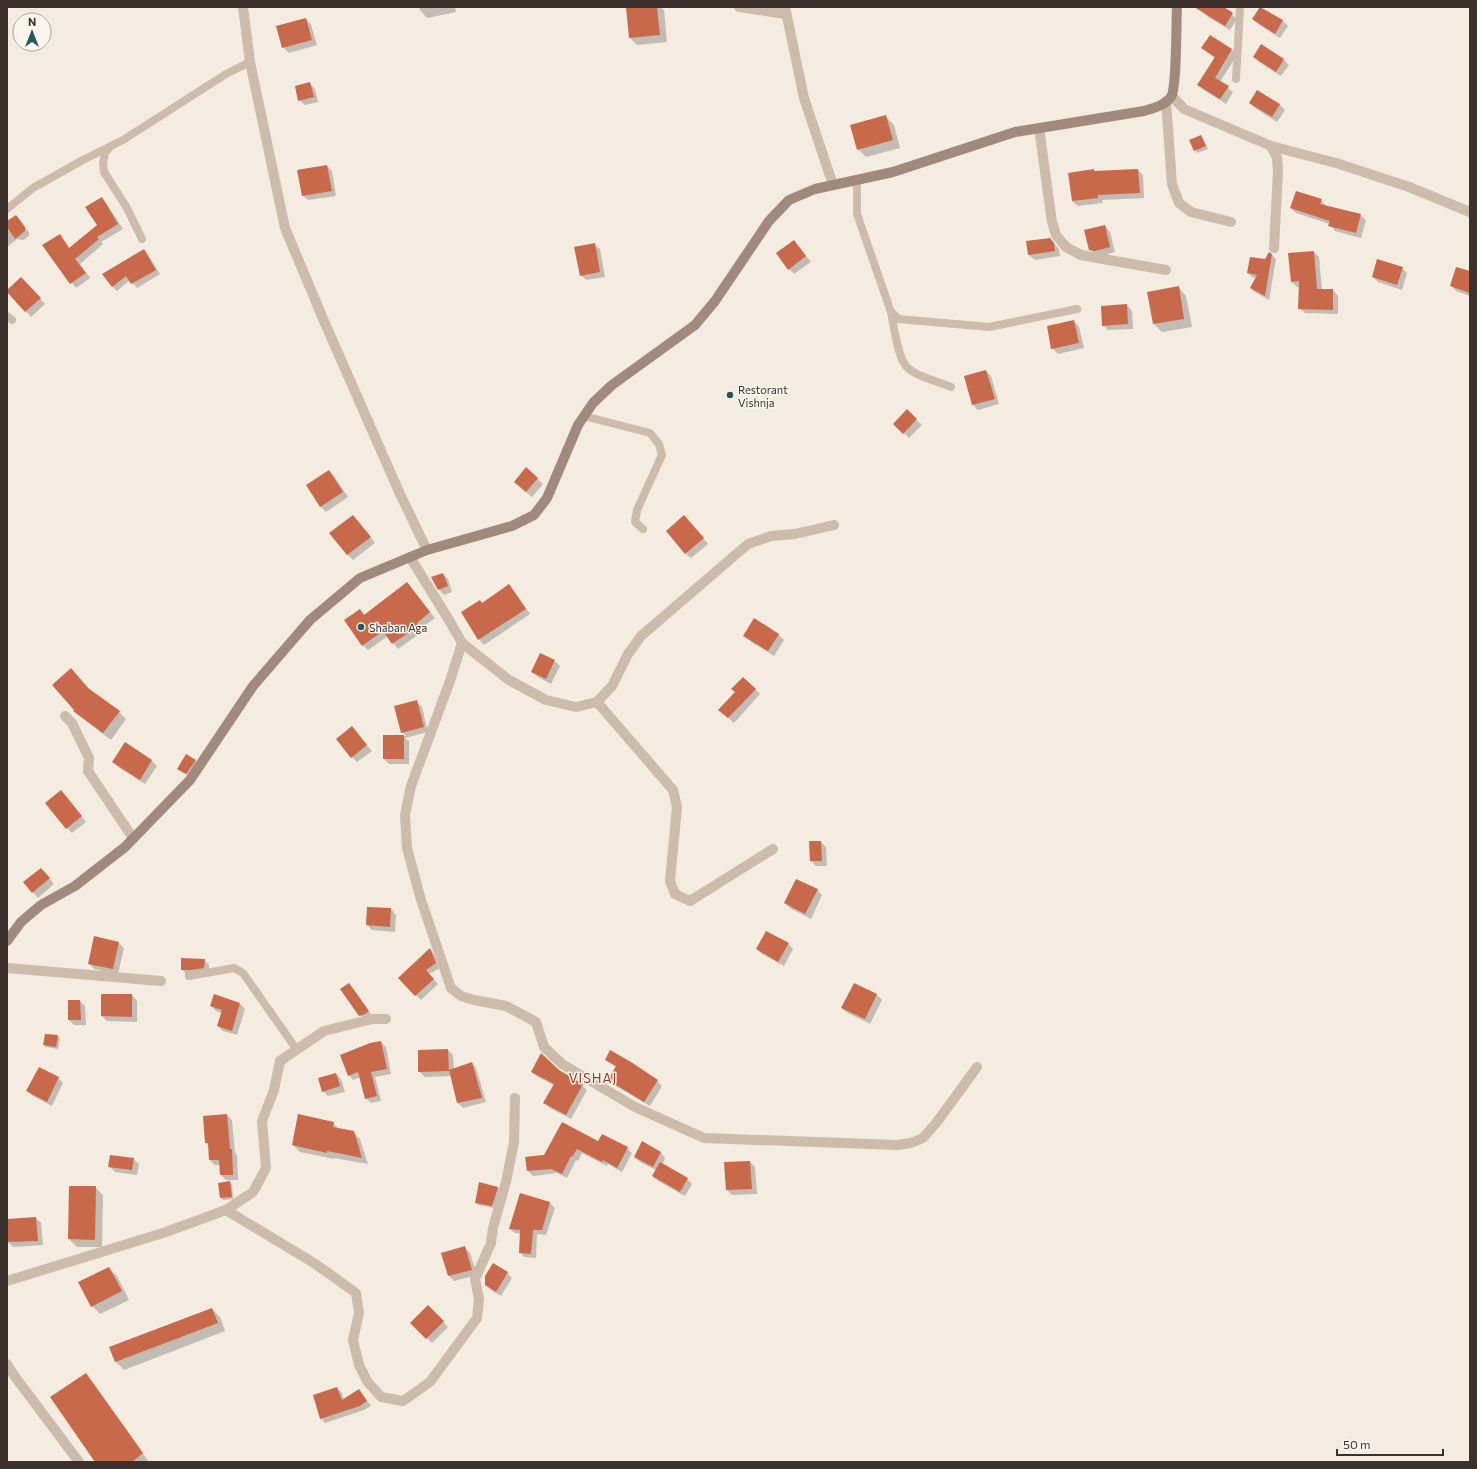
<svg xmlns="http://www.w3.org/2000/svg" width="1477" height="1469" font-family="Commissioner,sans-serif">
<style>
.shadow{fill:#0003}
.building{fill:#c8694b}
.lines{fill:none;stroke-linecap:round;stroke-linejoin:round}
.lane{stroke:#cdbbac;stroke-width:8}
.street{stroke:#cdbbac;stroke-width:10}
.secondary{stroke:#a18a7d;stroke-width:10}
.poi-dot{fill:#1f5a5e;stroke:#fbf5ee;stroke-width:1.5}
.labels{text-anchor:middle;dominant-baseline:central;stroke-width:3;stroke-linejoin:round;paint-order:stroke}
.poi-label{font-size:11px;fill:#3b302b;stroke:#fbf5ee;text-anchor:start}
.quarter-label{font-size:13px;letter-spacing:1px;fill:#8c3b22;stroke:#fbf5ee}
</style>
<rect width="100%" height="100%" fill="#f4ebe1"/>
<g class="shadow">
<polygon points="419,7 455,7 456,12 427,18 420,10"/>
<polygon points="627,7 660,7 664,10 667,42 637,45 630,38"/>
<polygon points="1206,7 1222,7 1237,19 1230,30 1208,17 1203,12"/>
<polygon points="1260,8 1283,21 1288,26 1280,38 1258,24 1253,19"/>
<polygon points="306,19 311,25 317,45 289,53 283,47"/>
<polygon points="1210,37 1232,50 1237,55 1220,82 1233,92 1226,104 1204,90 1199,85 1215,58 1202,48"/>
<polygon points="1254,57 1283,59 1289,65 1281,76 1259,62"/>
<polygon points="310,84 315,89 318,102 305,105 299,100"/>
<polygon points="1258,91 1280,105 1285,110 1277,122 1255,108 1250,103"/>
<polygon points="886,117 894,125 900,148 866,157 858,149"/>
<polygon points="1201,136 1208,149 1197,153 1191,140"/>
<polygon points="327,166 332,171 336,196 308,200 302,195"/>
<polygon points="1094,170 1096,172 1138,170 1143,175 1144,198 1102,200 1103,203 1078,206 1072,201"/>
<polygon points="102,198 106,203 123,229 101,242 103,244 80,264 90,278 76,288 44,246 60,235 70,249 98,225"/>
<polygon points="1321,200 1326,206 1360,215 1366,220 1361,238 1335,231 1330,224 1296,213 1291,208"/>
<polygon points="16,216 29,232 29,236 23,240 17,239 7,247 7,223"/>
<polygon points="1105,226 1110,232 1115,252 1101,256 1095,255 1090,249"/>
<polygon points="1050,239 1059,249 1060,256 1035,260 1029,255"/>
<polygon points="794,241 811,262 794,274 789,269"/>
<polygon points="594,244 600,249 605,277 586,280 581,275"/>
<polygon points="144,250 148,255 160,274 137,288 130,280 117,291 112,286"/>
<polygon points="1314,252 1319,257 1322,290 1333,290 1338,296 1338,314 1305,313 1299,308 1300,287 1297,287 1292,282"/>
<polygon points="1272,255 1276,259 1269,300 1255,292 1251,288 1256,278 1252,277 1248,273"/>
<polygon points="1402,268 1407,273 1402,290 1378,282 1373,277"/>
<polygon points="1470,272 1470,296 1456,291 1451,286"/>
<polygon points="26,283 45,304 31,317 7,291"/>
<polygon points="1178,287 1186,296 1192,327 1162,332 1154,324"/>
<polygon points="1127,305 1132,311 1133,329 1108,330 1103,325"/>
<polygon points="1074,321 1079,327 1084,348 1058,354 1052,348"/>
<polygon points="986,371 991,376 999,404 978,410 973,405 965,377"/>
<polygon points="907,411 922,425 909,438 895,424"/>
<polygon points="526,469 543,484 532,497 520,487"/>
<polygon points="328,471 334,476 348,497 326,512 321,507 307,486"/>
<polygon points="353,516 375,543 353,560 348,555"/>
<polygon points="690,522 708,544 691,558 685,553"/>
<polygon points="442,574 448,579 452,592 444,595 439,589"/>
<polygon points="509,585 514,591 530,614 484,645 479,639 462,612 482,604"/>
<polygon points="412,589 435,618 421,628 423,631 398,649 388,636 368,650 363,645 359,610 364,615"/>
<polygon points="778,634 784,640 774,656 750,641 745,636"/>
<polygon points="554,661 560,666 551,684 538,677 532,672"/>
<polygon points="78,677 91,691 119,712 126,719 111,740 82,718 74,711"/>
<polygon points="755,689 760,694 734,723 720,710"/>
<polygon points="417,702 422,707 428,732 405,738 409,741 409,764 389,764 384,759 384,736 406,736 402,732"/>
<polygon points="352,728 372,751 357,762 352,757"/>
<polygon points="152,761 157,766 145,784 118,767 113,762"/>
<polygon points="195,761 197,763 189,776 178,769"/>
<polygon points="66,797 86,822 72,833 67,828"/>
<polygon points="821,842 826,847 827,866 816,866 811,861"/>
<polygon points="46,874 54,884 38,898 24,882"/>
<polygon points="817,890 822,895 811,919 790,908 785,903"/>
<polygon points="368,908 391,909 396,915 395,932 372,930 367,925"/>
<polygon points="119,943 124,948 118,974 94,969 89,963"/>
<polygon points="788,944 793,949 784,966 762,954 757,949"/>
<polygon points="430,949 434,954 440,968 429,974 438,984 421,1000 399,978"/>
<polygon points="204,960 209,965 209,973 187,975 182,969"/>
<polygon points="854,984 877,995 882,1000 870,1024 848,1013 842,1008"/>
<polygon points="349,985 354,990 373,1017 365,1020 360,1015"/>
<polygon points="132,995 137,1001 137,1022 107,1021 102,1016"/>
<polygon points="215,996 240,1004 245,1009 237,1035 223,1031 218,1026 222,1013 216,1011 211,1006"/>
<polygon points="80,1001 85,1006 86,1025 74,1025 69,1020"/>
<polygon points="58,1036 60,1039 58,1049 46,1047 44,1045"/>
<polygon points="381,1042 386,1047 391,1074 375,1077 381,1101 371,1103 366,1098 361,1077 353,1080 349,1075"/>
<polygon points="448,1050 453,1055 454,1070 472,1063 476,1068 486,1102 463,1108 458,1103 452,1076 425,1077 419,1071 419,1051"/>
<polygon points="606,1060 657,1081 662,1086 650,1106 614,1085 609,1080 616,1067"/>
<polygon points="558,1070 582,1085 587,1090 571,1119 550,1108 545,1103 554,1085 538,1077 532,1072"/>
<polygon points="336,1074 341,1079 345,1092 328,1096 323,1091"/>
<polygon points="58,1078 63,1083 52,1106 33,1096 28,1091"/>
<polygon points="227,1115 232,1120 235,1153 237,1155 238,1180 226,1180 221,1175 220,1165 215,1165 210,1160 209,1146 206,1143"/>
<polygon points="333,1123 340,1130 353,1132 360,1139 368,1164 334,1158 334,1159 300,1152 293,1145"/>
<polygon points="598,1142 627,1148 632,1153 622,1172 608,1164 607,1166 582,1153 578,1161 576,1160 567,1178 557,1173 533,1176 528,1171 526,1157 544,1155"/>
<polygon points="660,1152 665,1158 662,1165 687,1179 692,1184 685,1196 658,1181 653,1176 656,1170 640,1162 635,1157"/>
<polygon points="133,1159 139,1164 137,1175 115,1172 109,1166"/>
<polygon points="750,1162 755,1167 757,1194 732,1195 727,1190"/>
<polygon points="229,1182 232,1184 233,1199 223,1200 221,1198"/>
<polygon points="95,1187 103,1195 102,1247 77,1247 69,1239"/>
<polygon points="497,1187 500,1190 495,1208 478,1205 476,1202"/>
<polygon points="520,1194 550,1203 555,1208 546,1235 537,1234 536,1258 524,1257 520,1252 521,1234 515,1233 510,1229"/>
<polygon points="36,1218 41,1223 43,1245 13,1247 8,1242 7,1220"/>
<polygon points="465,1248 470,1253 477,1275 454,1281 449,1276 443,1254"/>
<polygon points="109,1268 117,1276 129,1300 100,1314 92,1306"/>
<polygon points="507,1273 512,1278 501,1296 491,1290 486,1285"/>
<polygon points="428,1306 448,1327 432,1343 411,1323"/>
<polygon points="212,1309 220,1317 225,1331 124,1370 116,1362 111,1348"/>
<polygon points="88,1377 149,1462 96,1462"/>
<polygon points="337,1388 342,1393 344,1400 359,1390 371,1406 364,1410 325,1423 321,1418"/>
</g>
<g class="building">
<polygon points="626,7 657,7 660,35 629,38"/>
<polygon points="1194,7 1224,7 1233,13 1225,26"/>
<polygon points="1260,7 1283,20 1275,34 1252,19"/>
<polygon points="306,18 312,40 282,48 276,26"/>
<polygon points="1210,35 1232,49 1215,78 1229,86 1220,99 1197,85 1215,57 1201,48"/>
<polygon points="1261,44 1284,59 1276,72 1253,57"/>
<polygon points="310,82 314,97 298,101 295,86"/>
<polygon points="1257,90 1280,104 1272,117 1249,103"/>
<polygon points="886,115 893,140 857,150 850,125"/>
<polygon points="1201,135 1206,146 1194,151 1189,140"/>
<polygon points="327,165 332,191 302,196 297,170"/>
<polygon points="1094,169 1094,171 1138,169 1140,193 1098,195 1098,198 1072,201 1068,173"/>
<polygon points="1296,191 1322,199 1320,204 1361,214 1356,233 1328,226 1330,221 1290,208"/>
<polygon points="102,197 118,224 97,237 99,239 75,259 86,273 70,284 42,245 60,234 69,248 97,225 85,207"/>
<polygon points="16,215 25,227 25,231 15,239 7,227 7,221"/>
<polygon points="1105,225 1110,247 1095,251 1089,250 1084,230"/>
<polygon points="1050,238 1054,243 1055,251 1028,255 1026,241"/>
<polygon points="794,240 806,256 788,270 776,253"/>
<polygon points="595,243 600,272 580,276 574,247"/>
<polygon points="144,249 156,270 131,284 126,276 112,287 102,274"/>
<polygon points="1314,251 1317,289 1333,289 1333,310 1298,309 1299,281 1291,282 1288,253"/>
<polygon points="1269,252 1272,254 1265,296 1250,288 1257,275 1247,273 1250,257 1265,259"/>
<polygon points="1377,259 1403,267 1397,285 1372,277"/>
<polygon points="1456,267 1470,271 1470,293 1450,286"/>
<polygon points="21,277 41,298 25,312 7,292 7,290"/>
<polygon points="1179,286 1184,319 1153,324 1147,292"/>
<polygon points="1127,304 1128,324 1102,326 1101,306"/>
<polygon points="1074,320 1079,343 1051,349 1047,326"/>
<polygon points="986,370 995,399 972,405 964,376"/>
<polygon points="907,409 917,419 903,434 893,424"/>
<polygon points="526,467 538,478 526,492 514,482"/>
<polygon points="329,470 343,492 320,507 306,485"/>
<polygon points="353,515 371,537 347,555 329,533"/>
<polygon points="684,515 704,538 685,554 666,531"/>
<polygon points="443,573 448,586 438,590 431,577"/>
<polygon points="407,582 430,612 417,623 418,626 392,644 383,631 362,646 344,620 360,609 364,615"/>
<polygon points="509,584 526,609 478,640 461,612 480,600 482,603"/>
<polygon points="754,618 779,634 768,651 743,636"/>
<polygon points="540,653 555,660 546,679 531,672"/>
<polygon points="71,668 88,688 120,711 103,733 73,711 74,710 52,685"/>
<polygon points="743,677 756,689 728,718 718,710 735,692 731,689"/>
<polygon points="417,700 424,727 401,733 394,706"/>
<polygon points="352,726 367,745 351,758 336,739"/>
<rect x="383" y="735" width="21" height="24"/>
<polygon points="125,742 152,760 140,780 112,762"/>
<polygon points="186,754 196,760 186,774 177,769"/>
<polygon points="61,790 82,816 66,829 45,803"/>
<polygon points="809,841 821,841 822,861 810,861"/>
<polygon points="41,868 50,878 32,893 23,882"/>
<polygon points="796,879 818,889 805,914 784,903"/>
<polygon points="367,907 391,908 390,927 366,925"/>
<polygon points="766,931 789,943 778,962 756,949"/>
<polygon points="94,936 119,942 113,969 88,964"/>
<polygon points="430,948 436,963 426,970 434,979 415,996 398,978"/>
<polygon points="181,958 205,959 204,968 191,970 181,970"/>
<polygon points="349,983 369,1011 365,1014 359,1016 340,989"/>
<polygon points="854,983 877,994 865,1019 841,1008"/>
<polygon points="101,994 132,994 132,1017 101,1016"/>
<polygon points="214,994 240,1003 232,1031 217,1026 222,1010 210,1006"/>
<polygon points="68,1000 80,1000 81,1020 68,1020"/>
<polygon points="45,1034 58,1035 56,1047 43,1045"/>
<polygon points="381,1041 387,1069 371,1072 377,1096 365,1099 358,1072 348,1076 340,1055 370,1043"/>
<polygon points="448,1049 449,1071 418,1072 418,1050"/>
<polygon points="610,1050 631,1062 658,1080 644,1102 608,1080 616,1066 605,1060"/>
<polygon points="541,1053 559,1070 583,1084 566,1115 543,1103 554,1084 531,1072"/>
<polygon points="472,1062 482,1098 457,1103 449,1070"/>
<polygon points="39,1067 59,1077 47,1102 26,1091"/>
<polygon points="336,1073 340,1086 322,1092 318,1078"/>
<polygon points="227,1114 230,1149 232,1149 233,1175 220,1175 219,1160 209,1160 208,1143 205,1143 203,1116"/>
<polygon points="298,1114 334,1122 333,1127 354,1131 362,1158 327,1151 327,1153 292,1145"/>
<polygon points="562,1122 598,1141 602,1134 628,1147 617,1168 603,1160 602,1162 577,1149 572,1157 571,1156 562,1174 551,1169 527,1171 525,1157 544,1155"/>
<polygon points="642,1141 661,1152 653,1167 634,1157"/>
<polygon points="110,1155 134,1158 132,1170 108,1167"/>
<polygon points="750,1161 752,1189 726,1190 724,1162"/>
<polygon points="660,1162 688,1178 680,1192 652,1176"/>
<polygon points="230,1181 232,1197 220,1198 218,1183"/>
<polygon points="479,1182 498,1187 492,1206 475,1203"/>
<polygon points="69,1186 96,1186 95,1240 68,1239"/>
<polygon points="520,1193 550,1202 542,1230 533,1230 531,1254 519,1253 520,1230 509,1229"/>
<polygon points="36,1217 38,1241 7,1242 7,1219"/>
<polygon points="465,1246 472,1270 448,1276 441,1253"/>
<polygon points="493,1263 508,1272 496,1292 485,1285 485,1276"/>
<polygon points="109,1267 122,1291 91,1307 78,1282"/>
<polygon points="428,1305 444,1321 426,1339 410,1323"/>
<polygon points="212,1308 218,1323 115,1362 109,1347"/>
<polygon points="86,1373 143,1453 132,1462 95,1462 50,1397"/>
<polygon points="337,1387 342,1400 359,1389 367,1401 360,1406 320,1419 313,1395"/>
</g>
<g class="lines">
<g class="lane">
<polyline points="1236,79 1240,7"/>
<polyline points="110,147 105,153 103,163 104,172 127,208 142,239"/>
<polyline points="857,180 857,214 891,312 899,319 989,327 1077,309"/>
<polyline points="7,209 33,188 81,161 123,140 226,74 250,62"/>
<path d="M 891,312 C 894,326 897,355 906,366 C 916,377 937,381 951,387"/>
<polyline points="7,316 12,320"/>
<polyline points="584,416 650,433 659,444 662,455 637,510 635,522 643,529"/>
<polyline points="189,976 234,968 243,973 297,1050"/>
</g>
<g class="street">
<polyline points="243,7 250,62 285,228 324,321 400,494 427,550"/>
<polyline points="739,7 785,14"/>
<polyline points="785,7 804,98 833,185"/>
<polyline points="1172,96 1184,109 1271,146 1336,163 1409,187 1470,212"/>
<polyline points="1166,101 1172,184 1179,203 1191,212 1231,222"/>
<polyline points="1039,128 1052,222 1056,235 1066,247 1081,255 1166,270"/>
<polyline points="1271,146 1277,158 1278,171 1274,248"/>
<polyline points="410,557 452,625 462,643 509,680 546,700 576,707 597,702 612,686 628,654 641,636 748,544 771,536 795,534 834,525"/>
<polyline points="462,643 450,681 411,786 405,815 407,848 421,900 451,988 461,996 474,1000 506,1006 536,1022 544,1047 562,1064 635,1107 704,1138 897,1145 911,1143 923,1138 937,1122 977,1067"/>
<polyline points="597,702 673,790 677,807 670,881 675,894 690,901 773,849"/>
<polyline points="65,716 72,723 89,758 88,771 133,838"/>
<polyline points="7,968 161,981"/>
<polyline points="226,1210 314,1263 356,1293 359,1313 353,1340 359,1365 367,1381 381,1397 403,1401 430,1382 477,1318 479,1299 475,1279 491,1243 493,1228 506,1182 514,1142 515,1098"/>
<polyline points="7,1281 163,1233 226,1210 253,1192 266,1168 262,1121 274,1090 280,1061 324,1031 373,1019 386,1019"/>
<polyline points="7,1364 13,1374 79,1462"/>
</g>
<path class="secondary" d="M 7,941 L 21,922 L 41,905 L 75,886 L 125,847 L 190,780 L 253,686 L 310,620 L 360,578 L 427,550 L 512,526 L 534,515 L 547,498 L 578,425 L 593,403 L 612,385 L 695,325 L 715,301 L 769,221 L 789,200 L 815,189 L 893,172 L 1015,132 L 1144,111 C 1154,108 1164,106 1171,97 C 1177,88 1176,22 1177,7"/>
</g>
<g class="poi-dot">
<circle cx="730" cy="395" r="4"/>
<circle cx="361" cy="627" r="4"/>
</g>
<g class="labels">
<g class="poi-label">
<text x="738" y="389">Restorant<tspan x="738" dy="13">Vishnja</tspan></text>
<text x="369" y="627">Shaban Aga</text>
</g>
<g class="quarter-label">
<text x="593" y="1078">VISHAJ</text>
</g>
</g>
<rect width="1477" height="1469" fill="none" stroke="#3b302b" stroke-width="16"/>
<g transform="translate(32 32)"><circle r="19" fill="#fbf5ee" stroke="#aea6a0"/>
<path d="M0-3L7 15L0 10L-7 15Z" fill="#1f5a5e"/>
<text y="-6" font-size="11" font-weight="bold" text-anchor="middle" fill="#3b302b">N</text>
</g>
<path d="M1337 1449v6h106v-6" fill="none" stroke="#3b302b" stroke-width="2"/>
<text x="1343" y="1449" font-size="12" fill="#3b302b" stroke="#fbf5ee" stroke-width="3" paint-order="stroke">50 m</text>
</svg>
